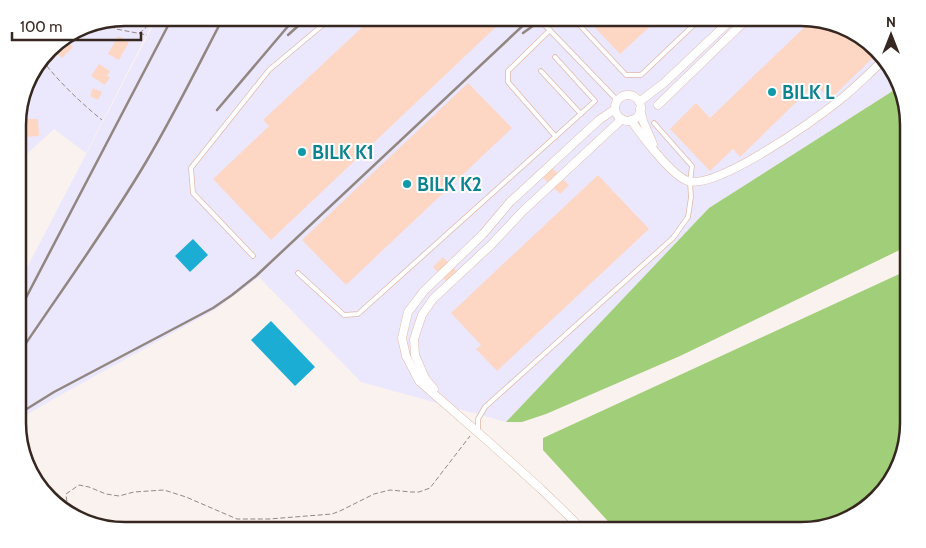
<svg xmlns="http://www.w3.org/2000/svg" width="926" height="548" font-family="Cabin,sans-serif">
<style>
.industrial{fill:#ebe7fd}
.forest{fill:#a1ce78}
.water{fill:#1badd4}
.building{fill:#fdd7c4}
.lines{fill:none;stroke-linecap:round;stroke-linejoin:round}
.service-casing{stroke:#dfbba8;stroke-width:5.5}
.minor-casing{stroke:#dfbba8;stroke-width:9}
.path{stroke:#948983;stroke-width:1;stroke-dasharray:5 2.5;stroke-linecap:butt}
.service{stroke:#fff;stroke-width:4}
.minor{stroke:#fff;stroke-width:8}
.rail{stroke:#918680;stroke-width:2.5}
.culture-dot{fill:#0f9aa8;stroke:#fff;stroke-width:2}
.labels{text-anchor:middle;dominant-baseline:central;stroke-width:4;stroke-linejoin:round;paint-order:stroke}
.culture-label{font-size:19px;font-weight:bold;fill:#0d838f;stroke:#fff;text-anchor:start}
.rim{fill:none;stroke:#362820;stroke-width:2.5}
</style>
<rect width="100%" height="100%" fill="#faf2ee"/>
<g class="industrial">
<polygon points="125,18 129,18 150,28 86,153 54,129 18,162 18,112 29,77 54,44 84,26"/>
<polygon points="157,18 801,18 855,32 894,71 899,87 709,208 506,422 361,382 259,277 216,309 57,397 26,415 18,421 18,285"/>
</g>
<g class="forest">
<polygon points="899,87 908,118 908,246 680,356 546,414 522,422 506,422 709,208"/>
<polygon points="908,270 908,429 894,477 855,516 807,530 616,530 543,450 543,438"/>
</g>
<g class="water">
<polygon points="193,239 208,255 190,272 175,256"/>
<polygon points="271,321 315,367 295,386 251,340"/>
</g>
<g class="building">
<polygon points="372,18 493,18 499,24 271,240 213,179 269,126 263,120"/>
<polygon points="586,18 659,18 620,54"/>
<polygon points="812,20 855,32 877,54 830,99 815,84 740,157 733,149 710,171 670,129 696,103 710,118"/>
<polygon points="118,36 129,42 119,60 108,54"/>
<polygon points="64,38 73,47 62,58 52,49 56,46 54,44"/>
<polygon points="99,64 110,71 107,76 110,77 105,85 91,76"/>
<polygon points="468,83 512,128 346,285 302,240"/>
<polygon points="93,88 102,92 98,100 90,96"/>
<polygon points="21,119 38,119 39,136 22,137"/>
<polygon points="551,167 569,185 560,194 541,176"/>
<polygon points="598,175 649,229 497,371 476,349 481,345 451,313"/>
<polygon points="443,257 461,276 451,286 433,267"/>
</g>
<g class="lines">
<defs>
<g id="service">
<polyline points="538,18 617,100"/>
<polyline points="573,18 626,75 641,75 701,18"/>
<polyline points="550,30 508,71 508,82 556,137"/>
<polyline points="541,71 581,114"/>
<polyline points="253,256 193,193 191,168 269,70 331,18"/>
<polyline points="298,273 344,315 358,314 595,101 555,57"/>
<polyline points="478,430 478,419 485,407 673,238 688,217 691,197 690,182 692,166 654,123"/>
</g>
<g id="minor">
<circle cx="628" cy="108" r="13"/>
<polyline points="639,102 664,83 733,18"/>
<polyline points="658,105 748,18"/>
<polyline points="640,109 643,121 653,144"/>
<path d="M 631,120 C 641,135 672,176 688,181 C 717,190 816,119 841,99 C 856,87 869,73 883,61"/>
<polyline points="434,389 425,378 415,355 414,339 422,315 433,299 491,245 523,211 622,119"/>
<polyline points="582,530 573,520 541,489 490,443 419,381 406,356 402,338 408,312 424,291 483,234 510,202 599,120 615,109"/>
</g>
</defs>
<use href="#service" class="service-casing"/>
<use href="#minor" class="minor-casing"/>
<g class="path">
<polyline points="104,22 116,29 147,35"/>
<polyline points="139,33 145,29 151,18"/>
<path d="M 42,60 C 59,82 80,102 102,120"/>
<path d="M 82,517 C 70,510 67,508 66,494 L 79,485 L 89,487 L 106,494 L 119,496 L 134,492 L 164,490 L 186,497 L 237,519 L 269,519 L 332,514 L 340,511 L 374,494 L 390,490 L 411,492 L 419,492 L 430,488 L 470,436"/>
</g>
<use href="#service" class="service"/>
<use href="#minor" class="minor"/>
<g class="rail">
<polyline points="523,33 544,18"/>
<polyline points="288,35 307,18"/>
<polyline points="217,110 295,18"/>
<polyline points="18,313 172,18"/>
<path d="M 18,355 C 61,291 107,228 146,162 C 174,115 198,66 223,18"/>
<polyline points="18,415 25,410 54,392 213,308 232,295 256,276 531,18"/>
</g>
</g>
<g class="culture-dot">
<circle cx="772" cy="92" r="5"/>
<circle cx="302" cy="152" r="5"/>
<circle cx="407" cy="184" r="5"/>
</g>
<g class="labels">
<g class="culture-label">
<text x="782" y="92">BILK L</text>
<text x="312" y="152">BILK K1</text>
<text x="417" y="184">BILK K2</text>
</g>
</g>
<path d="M0 0H926V548H0ZM125 26H801A99 99 0 0 1 900 125V423A99 99 0 0 1 801 522H125A99 99 0 0 1 26 423V125A99 99 0 0 1 125 26Z" fill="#fff" fill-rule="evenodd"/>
<path class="rim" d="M125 26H801A99 99 0 0 1 900 125V423A99 99 0 0 1 801 522H125A99 99 0 0 1 26 423V125A99 99 0 0 1 125 26Z"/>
<g transform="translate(891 35)" stroke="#ffffff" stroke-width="4" paint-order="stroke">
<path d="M0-4L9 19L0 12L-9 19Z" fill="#362820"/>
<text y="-8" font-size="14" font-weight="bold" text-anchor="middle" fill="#362820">N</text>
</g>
<path d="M12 32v8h129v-8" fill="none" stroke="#362820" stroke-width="2.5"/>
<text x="20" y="32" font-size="15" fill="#362820" stroke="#ffffff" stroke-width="4" paint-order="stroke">100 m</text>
</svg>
